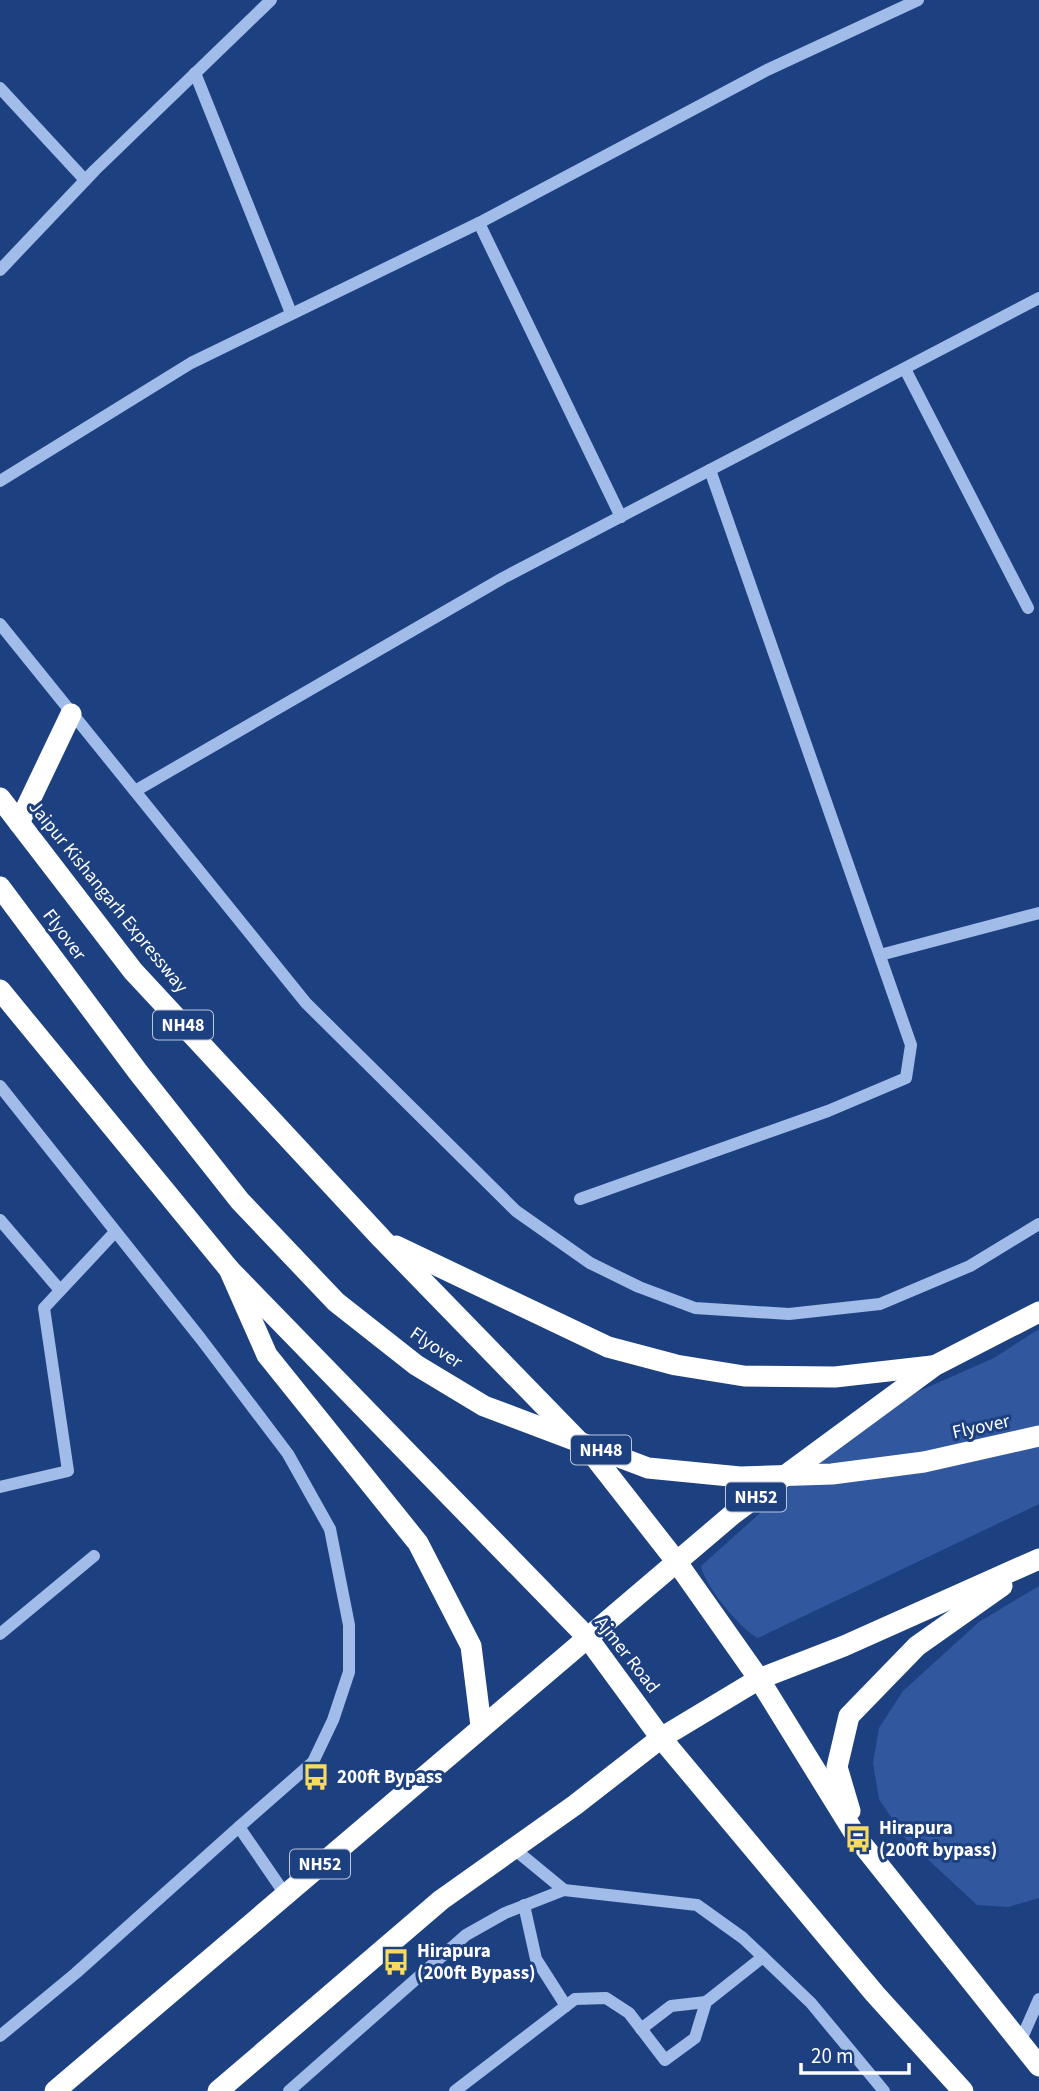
<svg xmlns="http://www.w3.org/2000/svg" width="1039" height="2091" font-family="'Source Sans 3',sans-serif">
<style>
.green{fill:#31589f}
.lines{fill:none;stroke-linecap:round;stroke-linejoin:round}
.minor{stroke:#a2bce9;stroke-width:12}
.highway{stroke:#fff;stroke-width:21}
.labels{text-anchor:middle;dominant-baseline:central;stroke-width:6;stroke-linejoin:round;paint-order:stroke}
.shield{fill:#1d4081;stroke:#bbc6d9;stroke-width:2}
.shield-label{font-size:18px;font-weight:bold;fill:#fff}
.street-label{font-size:19px;fill:#fff;stroke:#1d4081}
.poi-label{font-size:19px;font-weight:bold;fill:#fff;stroke:#1d4081;text-anchor:start}
</style>
<rect width="100%" height="100%" fill="#1d4081"/>
<g class="green">
<path d="M 1039,1329 L 1039,1504 L 758,1638 C 740,1629 705,1586 701,1566 L 874,1411 L 994,1358 Z"/>
<polygon points="1039,1586 1039,1898 1008,1907 977,1905 905,1838 879,1799 873,1763 879,1728 903,1691 979,1622"/>
</g>
<g class="lines">
<g class="minor">
<polyline points="195,73 291,313"/>
<polyline points="0,88 85,180"/>
<polyline points="479,223 621,517"/>
<polyline points="0,270 95,170 271,0"/>
<polyline points="905,369 1028,608"/>
<polyline points="0,481 191,363 479,223 767,70 918,0"/>
<polyline points="0,624 306,1003 516,1211 590,1263 639,1287 695,1308 789,1314 880,1304 970,1266 1039,1224"/>
<polyline points="135,791 503,578 1039,298"/>
<polyline points="880,955 1039,913"/>
<polyline points="0,1086 201,1339 288,1454 330,1529 349,1625 349,1672 333,1720 313,1762 239,1827 285,1894"/>
<polyline points="580,1199 828,1111 906,1078 911,1045 710,470"/>
<polyline points="0,1220 59,1289"/>
<polyline points="0,1487 68,1471 44,1308 115,1232"/>
<polyline points="0,1634 94,1556"/>
<polyline points="513,1848 564,1890"/>
<polyline points="524,1905 536,1959 566,2006"/>
<polyline points="641,2029 671,2006 706,2002"/>
<polyline points="0,2036 76,1973 239,1827"/>
<polyline points="1021,2040 1039,1999"/>
<polyline points="289,2091 466,1935 505,1913 564,1890 697,1905 743,1938 811,2003 884,2091"/>
<polyline points="455,2091 575,1999 606,1998 629,2013 665,2060 695,2038 706,2002 763,1957"/>
</g>
<g class="highway">
<polyline points="0,798 133,971 382,1239 597,1460 676,1561 759,1679 858,1839 1039,2066"/>
<polyline points="19,823 71,714"/>
<polyline points="0,887 138,1072 240,1201 336,1302 416,1365 484,1406 648,1468 740,1477 832,1474 924,1462 1039,1436"/>
<polyline points="0,990 229,1269 267,1355 418,1543 471,1646 481,1726"/>
<polyline points="396,1246 608,1347 676,1365 744,1376 835,1377 932,1366"/>
<polyline points="229,1269 587,1637 661,1738 875,1994 963,2091"/>
<polyline points="850,1811 837,1767 849,1716 917,1646 1002,1586"/>
<polyline points="55,2091 733,1514 934,1366 1039,1312"/>
<polyline points="218,2091 441,1900 575,1805 661,1738 759,1679 844,1646 1039,1559"/>
</g>
</g>
<defs>
<symbol id="bus-bare" viewBox="-9 -9 18 18"><path d="M-5-6H5V4H4V6H2V4H-2V6H-4V4H-5ZM-3.5-4V0h7V-4ZM-3.5 1.2v1.5H-2V1.2ZM2 1.2v1.5H3.5V1.2Z" fill="#f9da60" stroke="#1d4081" stroke-width="2.5" paint-order="stroke"/></symbol>
</defs>
<g fill-rule="evenodd">
<use href="#bus-bare" x="297" y="1758" width="38" height="38"/>
<use href="#bus-bare" x="839" y="1820" width="38" height="38"/>
<use href="#bus-bare" x="377" y="1943" width="38" height="38"/>
</g>
<g class="labels">
<g class="shield">
<rect x="153" y="1010.5" width="60" height="29" rx="5"/>
<rect x="571" y="1435.5" width="60" height="29" rx="5"/>
<rect x="726" y="1482.5" width="60" height="29" rx="5"/>
<rect x="290" y="1849.5" width="60" height="29" rx="5"/>
</g>
<g class="shield-label">
<text x="183" y="1025">NH48</text>
<text x="601" y="1450">NH48</text>
<text x="756" y="1497">NH52</text>
<text x="320" y="1864">NH52</text>
</g>
<g class="street-label">
<text transform="translate(108 897) rotate(51)">Jaipur Kishangarh Expressway</text>
<text transform="translate(64 935) rotate(53)">Flyover</text>
<text transform="translate(436 1348) rotate(34)">Flyover</text>
<text transform="translate(981 1427) rotate(-12)">Flyover</text>
<text transform="translate(627 1655) rotate(52)">Ajmer Road</text>
</g>
<g class="poi-label">
<text x="337" y="1777">200ft Bypass</text>
<text x="879" y="1828">Hirapura<tspan x="879" dy="22">(200ft bypass)</tspan></text>
<text x="417" y="1951">Hirapura<tspan x="417" dy="22">(200ft Bypass)</tspan></text>
</g>
</g>
<path d="M801 2063v10h108v-10" fill="none" stroke="#ffffff" stroke-width="3.5"/>
<text x="811" y="2063" font-size="21" fill="#ffffff" stroke="#1d4081" stroke-width="5" paint-order="stroke">20 m</text>
</svg>
